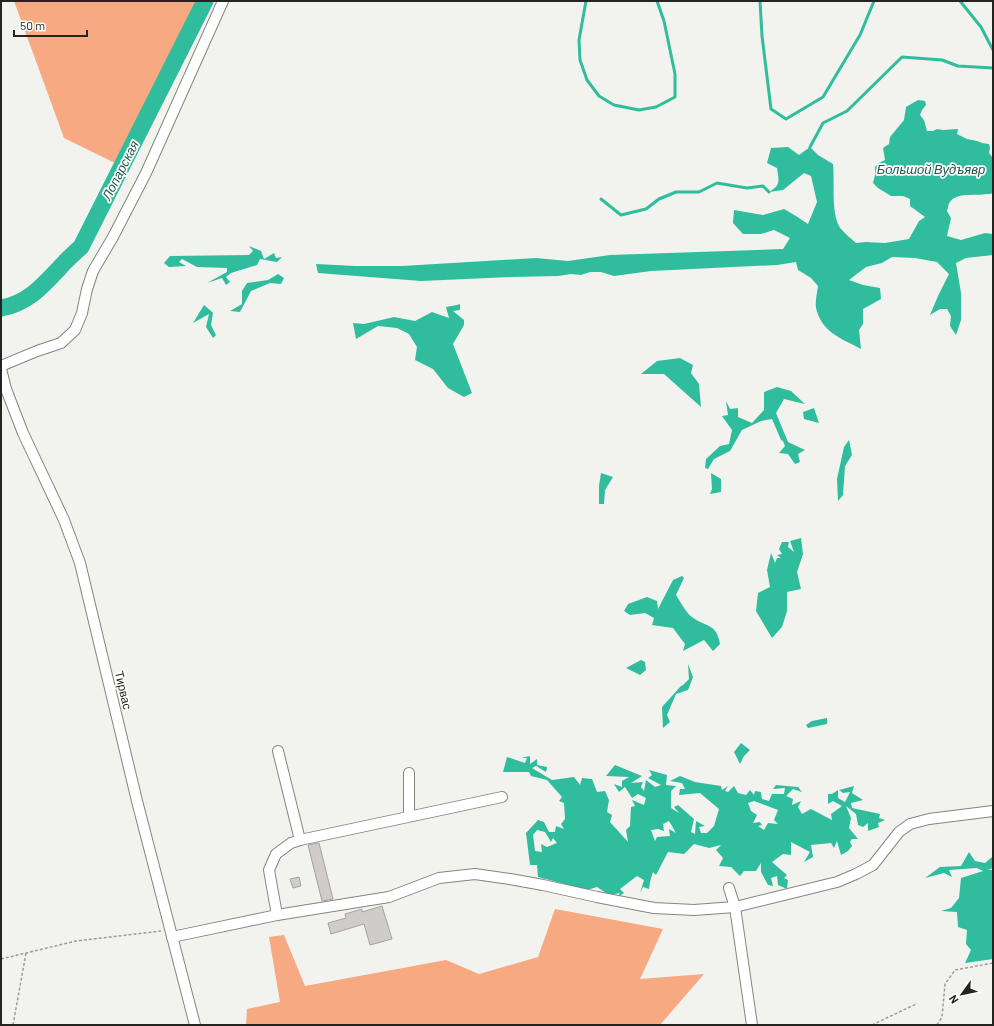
<svg xmlns="http://www.w3.org/2000/svg" width="994" height="1026" font-family="Barlow,sans-serif">
<style>
.green{fill:#f7a982}
.water{fill:#2fbd9d;fill-rule:evenodd}
.lines{fill:none;stroke-linecap:round;stroke-linejoin:round}
.stream{stroke:#2fbd9d;stroke-width:3}
.river{stroke:#2fbd9d;stroke-width:17}
.building{fill:#cfccc9;stroke:#a5a3a0}
.minor-casing{stroke:#848581;stroke-width:12}
.path{stroke:#9c9d99;stroke-width:1.5;stroke-dasharray:3 2;stroke-linecap:butt}
.minor{stroke:#fff;stroke-width:10}
.labels{text-anchor:middle;dominant-baseline:central;stroke-width:3.5;stroke-linejoin:round;paint-order:stroke}
.street-label{font-size:12px;fill:#242423;stroke:#fffffe}
.water-label{font-size:13px;font-style:italic;fill:#23594b;stroke:#fffffe}
</style>
<rect width="100%" height="100%" fill="#f2f3ee"/>
<g class="green">
<polygon points="14,1 205,1 121,166 64,138"/>
<polygon points="555,909 663,929 640,979 704,974 660,1025 246,1025 247,1009 280,1002 269,937 284,935 305,986 446,960 479,974 538,957"/>
</g>
<g class="water">
<path d="M 918,100 L 925,101 L 926,105 L 922,110 L 920,115 L 924,120 L 927,131 L 933,131 L 937,129 L 943,130 L 958,129 L 957,134 L 967,139 L 977,141 L 982,143 L 989,144 L 990,148 L 989,153 L 993,158 L 993,193 C 981,197 957,191 950,202 C 948,204 948,209 947,211 L 951,218 L 947,236 L 961,240 L 985,233 L 993,234 L 993,255 L 966,258 L 956,263 L 961,293 L 961,320 L 956,335 L 950,326 L 951,316 L 947,309 L 940,309 L 930,315 L 938,296 L 949,274 L 937,262 L 915,258 L 892,257 L 882,263 L 866,267 L 849,280 L 863,285 L 880,288 L 881,299 L 863,309 L 863,324 L 859,330 L 861,349 C 841,338 822,333 816,308 C 815,302 817,293 818,286 L 811,278 L 798,270 L 796,262 L 777,265 L 651,271 L 614,276 L 601,272 L 590,272 L 581,275 L 571,274 L 558,276 L 512,277 L 421,281 L 318,273 L 316,264 L 355,266 L 402,266 L 536,258 L 568,261 L 610,255 L 783,249 L 790,238 L 774,230 L 761,234 L 743,234 L 733,223 L 734,210 L 763,215 L 784,209 L 796,216 L 808,224 L 817,202 L 811,176 L 804,173 L 783,190 L 769,192 C 781,185 779,181 777,168 L 767,163 L 771,148 L 788,147 L 799,155 L 810,147 L 818,155 L 833,164 C 835,182 830,217 842,230 C 846,235 852,239 856,243 L 866,242 L 885,243 L 909,239 L 919,221 L 925,217 L 910,206 L 910,199 L 903,196 L 891,196 L 878,188 L 873,183 L 875,175 L 875,167 L 879,163 L 885,160 L 883,148 L 889,144 L 890,137 L 904,120 L 906,107 Z"/>
<polygon points="249,246 261,251 264,259 274,253 276,258 282,257 277,262 260,259 257,265 231,273 226,277 230,282 226,285 222,278 207,283 227,272 227,268 197,267 182,259 179,262 186,266 169,267 164,263 170,256 249,255 253,251"/>
<polygon points="278,274 284,278 281,284 270,283 251,291 240,312 230,311 242,304 242,291 247,283 268,280"/>
<polygon points="460,304 460,310 453,311 464,320 464,325 453,344 472,393 464,397 448,388 433,369 415,360 417,347 409,334 397,328 378,326 356,339 353,323 364,324 394,317 415,321 432,312 449,318 446,307 457,305"/>
<polygon points="204,305 211,311 213,313 211,325 216,335 213,338 206,327 209,314 193,323"/>
<polygon points="680,358 693,365 691,373 699,384 701,407 664,374 641,374 657,361"/>
<polygon points="777,387 791,391 805,404 784,399 776,413 788,442 805,450 798,454 800,462 795,464 788,454 779,453 785,446 783,441 781,440 772,419 761,421 742,430 730,451 714,459 708,469 705,468 706,459 720,446 729,444 732,430 722,416 728,415 726,401 730,409 738,408 738,417 752,423 764,410 764,392"/>
<polygon points="814,408 819,423 804,419 803,412"/>
<polygon points="849,440 852,455 845,466 843,495 838,501 837,479 844,447"/>
<polygon points="601,473 613,477 605,490 604,504 599,504 599,486"/>
<polygon points="711,473 721,479 721,492 710,494 712,489"/>
<polygon points="801,538 803,554 797,572 801,589 787,592 787,611 782,627 772,638 756,611 758,593 770,587 767,570 771,553 775,563 777,558 781,558 777,555 782,554 779,549 782,542 789,542 788,547 794,552 790,541"/>
<path d="M 682,576 L 684,578 L 676,595 C 680,601 686,613 692,617 C 705,627 717,623 720,644 L 713,651 L 704,640 L 683,651 L 685,644 L 673,628 L 652,625 L 654,618 L 645,613 L 630,615 L 624,611 L 628,604 L 647,597 L 657,601 L 658,609 L 673,580 Z"/>
<polygon points="641,660 645,662 646,670 640,675 626,668"/>
<polygon points="688,664 693,677 688,690 676,694 667,715 670,722 663,728 662,707 681,686 683,685 689,679"/>
<polygon points="827,718 827,724 808,728 806,725 812,721"/>
<polygon points="741,743 750,750 744,756 740,764 734,752"/>
<path d="M 530,756 L 530,764 L 537,759 L 537,765 L 547,767 L 546,772 L 536,766 L 532,768 L 552,780 L 574,777 L 580,785 L 582,778 L 592,779 L 597,792 L 605,791 L 609,800 L 607,812 L 612,815 L 610,822 L 628,842 L 626,830 L 630,826 L 631,807 L 635,806 L 632,800 L 644,805 L 646,798 L 638,794 L 632,798 L 625,787 L 619,792 L 614,784 L 622,787 L 622,781 L 629,777 L 606,776 L 615,765 L 642,776 L 631,783 L 643,782 L 641,787 L 644,791 L 646,780 L 655,787 L 661,785 L 648,778 L 652,775 L 649,770 L 667,775 L 666,785 L 676,786 L 671,791 L 671,808 L 679,813 L 674,807 L 678,805 L 694,819 L 691,832 L 695,834 L 696,821 L 705,826 L 699,827 L 701,833 L 707,833 L 714,826 L 719,809 L 700,793 L 679,795 L 680,789 L 685,789 L 682,783 L 670,781 L 680,776 L 695,782 L 721,786 L 722,790 L 728,786 L 725,791 L 728,792 L 734,786 L 738,793 L 746,795 L 750,790 L 754,795 L 755,791 L 761,792 L 762,799 L 769,801 L 772,794 L 784,794 L 785,788 L 773,789 L 776,785 L 798,787 L 802,792 L 793,789 L 786,796 L 793,799 L 792,805 L 801,801 L 798,807 L 802,814 L 811,809 L 832,820 L 831,814 L 842,806 L 833,801 L 828,804 L 828,794 L 832,794 L 838,790 L 838,798 L 845,802 L 850,792 L 843,793 L 839,790 L 854,786 L 852,793 L 863,800 L 851,803 L 852,808 L 880,814 L 879,818 L 885,820 L 878,823 L 879,827 L 868,831 L 868,823 L 863,827 L 858,825 L 856,814 L 846,806 L 851,818 L 849,828 L 858,839 L 852,839 L 850,842 L 852,846 L 848,851 L 841,855 L 837,841 L 834,848 L 831,843 L 811,845 L 813,857 L 804,862 L 810,852 L 791,842 L 791,855 L 783,854 L 772,862 L 787,875 L 784,878 L 788,880 L 787,889 L 778,885 L 777,876 L 771,878 L 773,886 L 768,885 L 761,872 L 761,863 L 756,871 L 744,871 L 740,876 L 731,867 L 719,866 L 723,858 L 716,850 L 721,845 L 709,848 L 694,844 L 684,854 L 668,852 L 656,875 L 653,872 L 650,882 L 649,889 L 643,887 L 640,893 L 644,880 L 637,876 L 620,889 L 624,893 L 618,897 L 620,893 L 609,895 L 597,887 L 587,890 L 538,877 L 537,865 L 530,865 L 526,833 L 538,820 L 544,822 L 549,832 L 555,832 L 556,826 L 564,829 L 561,824 L 565,819 L 564,803 L 559,801 L 562,797 L 547,780 L 531,776 L 529,772 L 503,772 L 507,757 L 525,763 L 527,758 L 521,758 ZM 754,801 L 778,810 L 774,820 L 778,824 L 768,823 L 764,830 L 758,826 L 762,825 L 760,822 L 753,823 L 757,815 L 751,811 L 748,803 ZM 669,821 L 676,833 L 669,829 L 670,836 L 657,837 L 655,841 L 651,830 L 658,829 L 664,831 L 663,824 ZM 537,830 L 545,832 L 551,842 L 553,838 L 557,843 L 547,847 L 541,844 L 542,852 L 535,851 L 533,835 Z"/>
<polygon points="969,852 975,861 985,863 992,857 993,857 993,868 988,870 993,870 993,959 965,963 971,950 966,944 967,930 958,927 957,912 941,911 951,908 959,898 961,878 983,871 977,868 949,870 952,877 944,873 925,878 940,867 961,866"/>
</g>
<g class="lines">
<g class="stream">
<polyline points="586,1 579,40 580,60 587,80 599,96 614,105 639,110 656,107 675,97 675,74 664,21 657,1"/>
<polyline points="760,1 762,36 771,109 786,119 823,97 860,35 874,1"/>
<polyline points="960,1 981,27 993,50"/>
<polyline points="810,147 823,123 847,111 902,57 942,60 958,66 993,68"/>
<polyline points="601,199 621,215 646,209 659,199 676,192 699,192 717,183 747,188 763,186 769,192"/>
</g>
<path class="river" d="M 1,308 C 30,303 46,282 65,262 C 70,257 75,252 81,247 L 205,1"/>
</g>
<g class="building">
<polygon points="319,843 333,899 322,901 308,845"/>
<polygon points="299,877 301,886 293,888 290,879"/>
<polygon points="382,906 392,939 370,945 364,924 331,934 328,923 346,918 345,914 362,909 362,912"/>
</g>
<g class="lines">
<defs>
<g id="minor">
<polyline points="1,366 37,351 61,343 75,330 82,313 87,289 93,271 113,237 146,173 223,1"/>
<polyline points="1,369 6,389 23,433 64,520 80,563 137,801 195,1025"/>
<polyline points="409,773 409,816"/>
<polyline points="300,840 502,797"/>
<polyline points="729,888 735,907 752,1025"/>
<polyline points="277,915 269,870 276,854 291,843 300,840 278,751"/>
<polyline points="172,937 277,915 389,897 439,878 475,874 510,879 543,885 597,897 654,908 694,910 735,907 837,882 856,874 873,865 899,832 910,824 929,819 993,811"/>
</g>
</defs>
<use href="#minor" class="minor-casing"/>
<g class="path">
<polyline points="1,959 76,941 161,931"/>
<polyline points="13,1025 26,953"/>
<polyline points="872,1025 916,1004"/>
<polyline points="937,1025 942,1017 945,984 955,970 993,963"/>
</g>
<use href="#minor" class="minor"/>
</g>
<g class="labels">
<g class="street-label">
<text transform="translate(124 690) rotate(77)">Тирвас</text>
</g>
<g class="water-label">
<text x="931" y="169">Большой Вудъявр</text>
<text transform="translate(120 170) rotate(-63)">Лопарская</text>
</g>
</g>
<rect width="994" height="1026" fill="none" stroke="#242423" stroke-width="4"/>
<g transform="translate(962 994) rotate(237)" stroke="#fffffe" stroke-width="3" paint-order="stroke">
<path d="M0-3L7 15L0 10L-7 15Z" fill="#242423"/>
<text y="-6" font-size="11" font-weight="bold" text-anchor="middle" fill="#242423">N</text>
</g>
<path d="M14 30v6h73v-6" fill="none" stroke="#242423" stroke-width="2"/>
<text x="20" y="30" font-size="12" fill="#242423" stroke="#fffffe" stroke-width="3" paint-order="stroke">50 m</text>
</svg>
